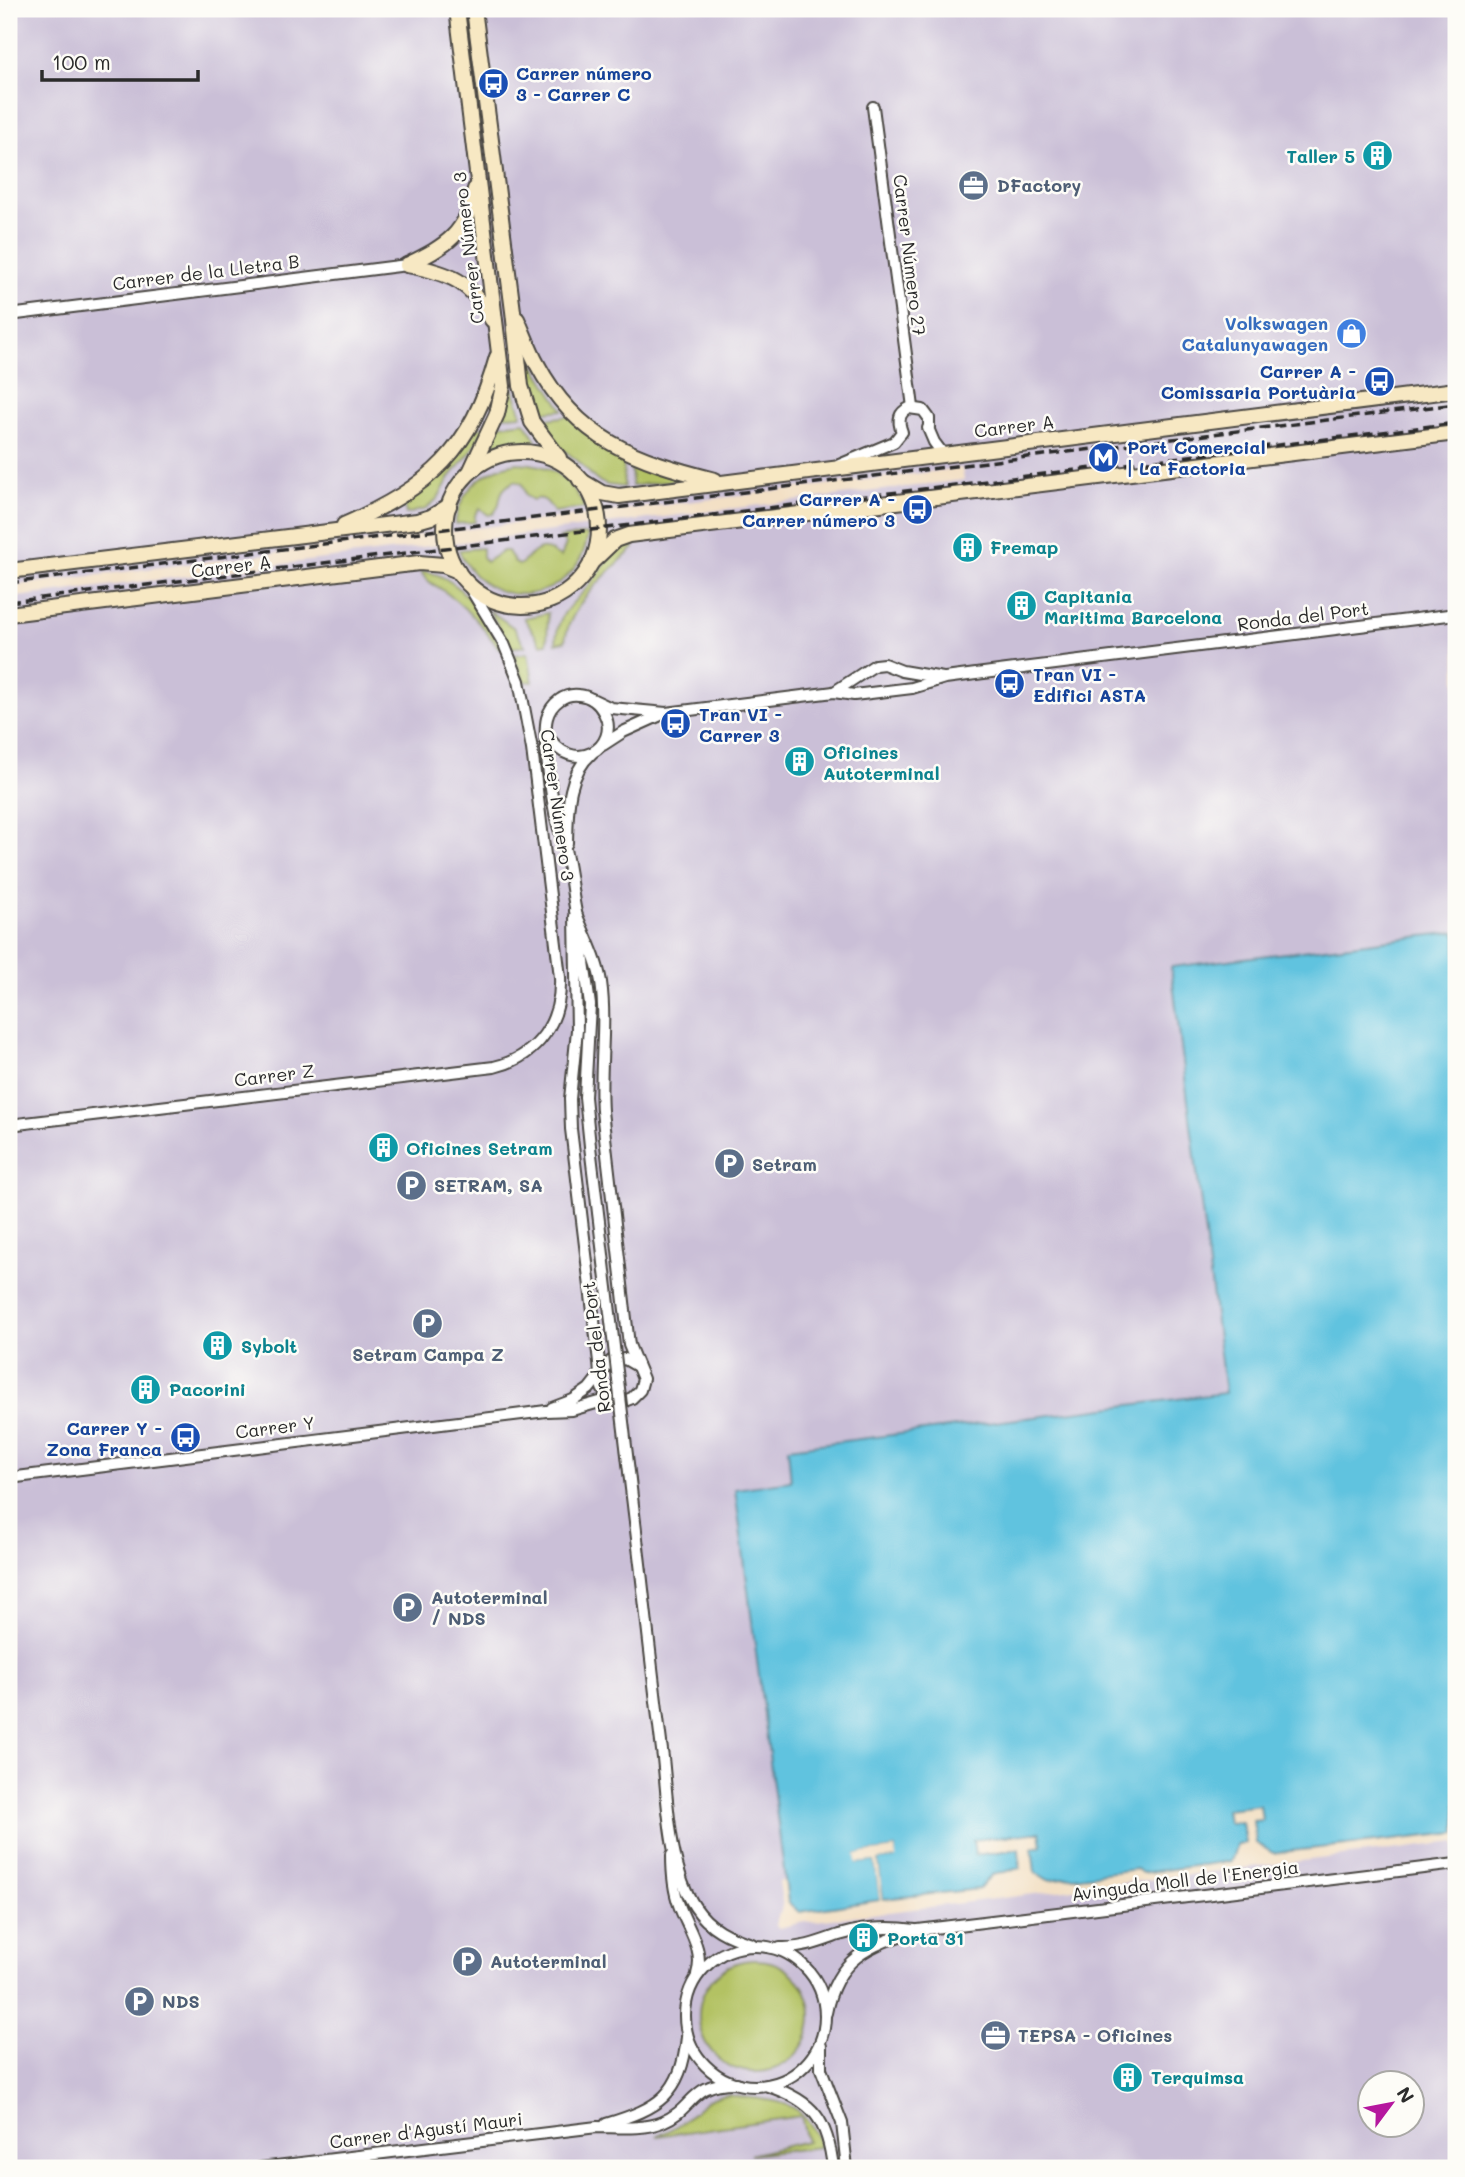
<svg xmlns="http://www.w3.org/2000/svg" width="1465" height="2177" font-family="Mali,sans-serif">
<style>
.industrial{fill:#cabfd7;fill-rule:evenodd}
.green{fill:#b3c264;stroke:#6f7648;stroke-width:2}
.water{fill:#61c3df;stroke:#467785;stroke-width:2}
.pier{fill:#f3e0c5}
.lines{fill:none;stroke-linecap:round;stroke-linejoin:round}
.street-casing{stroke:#494642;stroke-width:14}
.secondary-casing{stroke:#494642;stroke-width:18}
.street{stroke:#fff;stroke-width:10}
.secondary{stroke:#f7e8c3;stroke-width:14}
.rail{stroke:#2b2b2b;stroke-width:3.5;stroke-dasharray:10 5;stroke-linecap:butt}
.street-bridge-casing{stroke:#494642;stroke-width:14;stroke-linecap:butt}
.street-bridge{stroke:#fff;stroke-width:10}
.labels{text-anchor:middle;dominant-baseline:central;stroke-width:5;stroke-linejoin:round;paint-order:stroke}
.transit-label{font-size:18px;font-weight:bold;fill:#164399;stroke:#fdfcf7;text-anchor:start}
.culture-label{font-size:18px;font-weight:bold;fill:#0d838f;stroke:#fdfcf7;text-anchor:start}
.service-label{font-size:18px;font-weight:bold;fill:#4e5e75;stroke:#fdfcf7;text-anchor:start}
.street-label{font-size:18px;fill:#2b2b2b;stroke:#fdfcf7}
.shop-label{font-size:18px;font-weight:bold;fill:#366cbe;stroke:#fdfcf7;text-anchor:end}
</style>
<rect width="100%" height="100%" fill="#fdfcf7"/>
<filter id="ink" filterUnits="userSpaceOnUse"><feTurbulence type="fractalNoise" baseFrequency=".0143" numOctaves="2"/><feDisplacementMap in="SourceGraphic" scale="14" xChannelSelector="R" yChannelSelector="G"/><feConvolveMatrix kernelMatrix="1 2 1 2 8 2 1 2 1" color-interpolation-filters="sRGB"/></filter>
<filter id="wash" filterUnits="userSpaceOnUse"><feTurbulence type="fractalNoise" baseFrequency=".00686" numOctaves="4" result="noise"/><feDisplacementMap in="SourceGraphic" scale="28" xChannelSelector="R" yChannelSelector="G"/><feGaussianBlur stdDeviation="1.57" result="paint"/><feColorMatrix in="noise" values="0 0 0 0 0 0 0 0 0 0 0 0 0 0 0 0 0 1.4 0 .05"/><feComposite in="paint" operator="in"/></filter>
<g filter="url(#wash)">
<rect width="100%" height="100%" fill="#f3e0c5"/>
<path class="industrial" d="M 9,9 L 1456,9 L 1456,932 L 1172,967 L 1225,1393 L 788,1448 L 792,1481 L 735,1490 L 785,1880 L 779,1882 L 783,1907 L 776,1919 L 776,1925 L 779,1928 L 799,1923 L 1456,1842 L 1456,2168 L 9,2168 L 9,598 L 964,480 L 962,468 L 9,586 ZM 1370,2082 L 1412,2082 L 1412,2124 L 1370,2124 Z"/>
<g class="green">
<polygon points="518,340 563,410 535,413"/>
<polygon points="513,388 522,415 504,416 511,389"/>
<polygon points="570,416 623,455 624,487 607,485 596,480 578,461 557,445 538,420"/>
<polygon points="525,422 536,440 534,442 515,441 491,445 500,425"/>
<polygon points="485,427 470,453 450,477 438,498 426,509 406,514 403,500 475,428"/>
<polygon points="631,460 687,479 632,486"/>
<path d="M 517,463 C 550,463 571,478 585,508 L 554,512 C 549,504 544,495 533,500 L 526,496 L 522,484 L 515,481 C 492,493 506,501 493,514 L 488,515 L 480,508 L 475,515 L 475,522 L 455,524 C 460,490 483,469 517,463 Z"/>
<path d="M 588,534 C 578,605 486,617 459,550 L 482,548 L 482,557 L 486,562 L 503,551 L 508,551 L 515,563 L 519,565 C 529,559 537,543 551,551 C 554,553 557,556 561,557 L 566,544 L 560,538 Z"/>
<path d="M 632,541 L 634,548 C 608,572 569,605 565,641 L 556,643 C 557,610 573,606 590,584 C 604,566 611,551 632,541 Z"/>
<path d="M 421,571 C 461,574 483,618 503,649 L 499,649 C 483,626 464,605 441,589 C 433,584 424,580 421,571 Z"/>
<polygon points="489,610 514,628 525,646 511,648"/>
<polygon points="548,613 547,643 541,644 524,618"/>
<polygon points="528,653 533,682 524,681 513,655"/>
<circle cx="755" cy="2016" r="56"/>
<path d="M 729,2095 C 771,2102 806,2095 820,2147 L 750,2155 L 807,2141 L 801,2116 L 657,2136 C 668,2131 678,2127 686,2119 C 701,2106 708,2095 729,2095 Z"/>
</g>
<polygon class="water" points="1456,932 1456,1833 1273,1853 1256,1843 1253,1821 1262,1820 1260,1805 1226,1809 1228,1823 1242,1822 1245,1843 1237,1845 1231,1861 1142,1873 1137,1869 1048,1880 1035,1872 1032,1848 1042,1846 1040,1832 973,1840 975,1855 1019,1849 1020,1868 992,1875 979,1889 883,1899 878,1860 895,1858 895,1849 857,1854 858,1863 875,1861 880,1900 799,1912 788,1902 735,1489 791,1481 788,1448 1225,1393 1171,967"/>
<polygon class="pier" points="895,1849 896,1858 878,1860 883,1903 880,1903 875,1861 857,1863 856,1854"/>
</g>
<g filter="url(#ink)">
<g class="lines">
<defs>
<g id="street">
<polyline points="873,107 913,407"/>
<polyline points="9,315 407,265"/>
<polyline points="928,428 934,442 943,454"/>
<path d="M 839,465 L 894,442 L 902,432 C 898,422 898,413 909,408 L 923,410 L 929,418 L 929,427"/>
<polyline points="834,692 875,665 884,664 902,671 943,678"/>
<polyline points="592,699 611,708 666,713 834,692 854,695 912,688 945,678 1007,670 1456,614"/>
<path d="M 547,734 C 572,779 622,746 604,713 C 599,703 590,696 579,695 C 565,693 551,703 547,718 C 542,737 552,798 556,818 C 559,830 564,842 566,854 C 571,875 572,896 577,917"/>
<polyline points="603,745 623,732 663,714"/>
<path d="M 567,843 C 568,811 566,776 592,753"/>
<path d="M 575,916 L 577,1030 L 570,1099 L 571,1129 L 599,1362 C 601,1379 597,1392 615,1401"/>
<polyline points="581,940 590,1005 585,1097 590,1146"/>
<path d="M 9,1125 L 494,1067 C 538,1057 562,1021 560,977 L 532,749 L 519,681 L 504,644 L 464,578"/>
<polyline points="552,1408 573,1400 589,1389 611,1361 625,1359 637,1366"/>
<path d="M 9,1478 L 546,1411 L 572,1410 L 603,1401 L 622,1402 L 632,1398 L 640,1390 L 643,1379 L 629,1345 L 602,1111 C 599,1068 607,1025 601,982 C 597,958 584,934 575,911"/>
<path d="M 641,1572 C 648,1634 655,1696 663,1758 C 668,1804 669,1868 695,1907 C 709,1928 728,1937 752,1944"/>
<path d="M 672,1855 C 672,1873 673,1889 679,1905 C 687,1928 705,1950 697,1974"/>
<circle cx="755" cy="2016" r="70"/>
<path d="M 780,1948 C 802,1949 819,1942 839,1935 C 865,1927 888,1926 915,1930"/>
<path d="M 826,2013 C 836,1958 869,1945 918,1930 L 1456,1864"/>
<polyline points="821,2046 821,2069 842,2123 847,2168"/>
<path d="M 768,2086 C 814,2101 828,2121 833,2168"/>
<path d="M 606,2124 C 659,2108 681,2095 687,2037"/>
<path d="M 260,2168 L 597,2127 C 618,2127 642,2130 662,2122 C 695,2109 689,2082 737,2083"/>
</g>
<g id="secondary">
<polyline points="457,9 503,386 497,414 470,472"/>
<polyline points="474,9 513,311 521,386 532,422 559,458"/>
<path d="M 407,265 C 446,246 467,234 475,189"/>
<path d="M 407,265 C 450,273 471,281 492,320"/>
<path d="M 517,319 C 524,334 529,350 537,364 C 577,440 636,460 715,480"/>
<circle cx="522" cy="529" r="77"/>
<polyline points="580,480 602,493 619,496 1456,390"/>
<path d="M 344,525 C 431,486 471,451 497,357"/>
<polyline points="591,563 615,540 629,535 1456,433"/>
<polyline points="9,571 417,521 431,517 449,506"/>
<polyline points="9,614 419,563 443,565 458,571"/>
</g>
</defs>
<use href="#street" class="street-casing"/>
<use href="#secondary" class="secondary-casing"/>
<use href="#street" class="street"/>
<use href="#secondary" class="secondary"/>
<g class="rail">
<polyline points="9,583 1456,404"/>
<polyline points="9,602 1456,423"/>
</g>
<defs>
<polyline id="street-bridge" points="590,1146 641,1572"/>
</defs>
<use href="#street-bridge" class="street-bridge-casing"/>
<use href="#street-bridge" class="street-bridge"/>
</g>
</g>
<defs>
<symbol id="bus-disc" viewBox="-11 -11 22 22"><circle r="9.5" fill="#1a4fb4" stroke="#fdfcf7"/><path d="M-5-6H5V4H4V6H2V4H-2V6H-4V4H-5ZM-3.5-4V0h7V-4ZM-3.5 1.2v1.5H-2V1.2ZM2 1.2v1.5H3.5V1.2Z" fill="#fff"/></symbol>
<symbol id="building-disc" viewBox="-11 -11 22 22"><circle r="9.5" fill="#0f9aa8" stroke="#fdfcf7"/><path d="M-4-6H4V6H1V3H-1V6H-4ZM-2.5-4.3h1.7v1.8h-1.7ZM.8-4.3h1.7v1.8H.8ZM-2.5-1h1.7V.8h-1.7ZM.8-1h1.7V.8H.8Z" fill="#fff"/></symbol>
<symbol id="office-disc" viewBox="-11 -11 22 22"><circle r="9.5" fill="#5c6f8a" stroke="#fdfcf7"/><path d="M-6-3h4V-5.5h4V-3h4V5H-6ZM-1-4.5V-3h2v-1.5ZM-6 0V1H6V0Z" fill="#fff"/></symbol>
<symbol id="shop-disc" viewBox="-11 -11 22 22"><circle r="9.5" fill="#3f7fe0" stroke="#fdfcf7"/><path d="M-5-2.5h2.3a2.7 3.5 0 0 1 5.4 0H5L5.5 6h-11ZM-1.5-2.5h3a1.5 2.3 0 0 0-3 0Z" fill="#fff"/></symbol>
<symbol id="metro-disc" viewBox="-11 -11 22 22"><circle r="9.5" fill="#1a4fb4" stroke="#fdfcf7"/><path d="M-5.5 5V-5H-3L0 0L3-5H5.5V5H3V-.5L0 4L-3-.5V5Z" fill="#fff"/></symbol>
<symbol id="parking-disc" viewBox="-11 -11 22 22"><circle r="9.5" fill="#5c6f8a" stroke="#fdfcf7"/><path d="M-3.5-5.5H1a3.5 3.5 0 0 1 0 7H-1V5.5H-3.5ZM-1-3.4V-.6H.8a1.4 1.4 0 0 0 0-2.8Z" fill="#fff"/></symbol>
</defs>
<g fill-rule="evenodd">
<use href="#bus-disc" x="476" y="66" width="35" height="35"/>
<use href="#building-disc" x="1360" y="138" width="35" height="35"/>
<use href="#office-disc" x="956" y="168" width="35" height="35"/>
<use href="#shop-disc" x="1334" y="316" width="35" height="35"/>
<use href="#bus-disc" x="1362" y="364" width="35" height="35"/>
<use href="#metro-disc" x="1086" y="440" width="35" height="35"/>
<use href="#bus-disc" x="900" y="492" width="35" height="35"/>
<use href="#building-disc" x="950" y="530" width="35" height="35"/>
<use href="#building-disc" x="1004" y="588" width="35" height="35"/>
<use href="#bus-disc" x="992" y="666" width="35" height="35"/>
<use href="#bus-disc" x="658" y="706" width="35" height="35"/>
<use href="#building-disc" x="782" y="744" width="35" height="35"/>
<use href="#building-disc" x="366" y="1130" width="35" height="35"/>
<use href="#parking-disc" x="712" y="1146" width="35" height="35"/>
<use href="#parking-disc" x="394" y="1168" width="35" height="35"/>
<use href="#parking-disc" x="410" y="1306" width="35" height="35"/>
<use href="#building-disc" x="200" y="1328" width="35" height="35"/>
<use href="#building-disc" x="128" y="1372" width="35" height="35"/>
<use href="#bus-disc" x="168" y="1420" width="35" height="35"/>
<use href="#parking-disc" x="390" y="1590" width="35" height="35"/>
<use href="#building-disc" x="846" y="1920" width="35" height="35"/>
<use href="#parking-disc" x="450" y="1944" width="35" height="35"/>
<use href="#parking-disc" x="122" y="1984" width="35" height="35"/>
<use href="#office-disc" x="978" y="2018" width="35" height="35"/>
<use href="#building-disc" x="1110" y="2060" width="35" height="35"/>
</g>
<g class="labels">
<g class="transit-label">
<text x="516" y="73">Carrer número<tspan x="516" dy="21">3 - Carrer C</tspan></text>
<text x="1356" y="371" text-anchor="end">Carrer A -<tspan x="1356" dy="21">Comissaria Portuària</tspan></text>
<text x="1127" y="447">Port Comercial<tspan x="1127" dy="21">| La Factoria</tspan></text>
<text x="895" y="499" text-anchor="end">Carrer A -<tspan x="895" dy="21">Carrer número 3</tspan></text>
<text x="1033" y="674">Tran VI -<tspan x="1033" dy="21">Edifici ASTA</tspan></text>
<text x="699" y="714">Tran VI -<tspan x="699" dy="21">Carrer 3</tspan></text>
<text x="162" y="1428" text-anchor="end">Carrer Y -<tspan x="162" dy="21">Zona Franca</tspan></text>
</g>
<g class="culture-label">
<text x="1355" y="156" text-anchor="end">Taller 5</text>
<text x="990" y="547">Fremap</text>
<text x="1044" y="596">Capitania<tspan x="1044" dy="21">Maritima Barcelona</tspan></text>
<text x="823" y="752">Oficines<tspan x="823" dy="21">Autoterminal</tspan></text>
<text x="406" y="1148">Oficines Setram</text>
<text x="241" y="1346">Sybolt</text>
<text x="169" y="1389">Pacorini</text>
<text x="887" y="1938">Porta 31</text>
<text x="1151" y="2077">Terquimsa</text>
</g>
<g class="service-label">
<text x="997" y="185">DFactory</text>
<text x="752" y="1164">Setram</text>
<text x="434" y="1185">SETRAM, SA</text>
<text x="428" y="1354" text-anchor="middle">Setram Campa Z</text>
<text x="431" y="1597">Autoterminal<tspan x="431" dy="21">/ NDS</tspan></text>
<text x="490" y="1961">Autoterminal</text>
<text x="162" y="2001">NDS</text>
<text x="1018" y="2035">TEPSA - Oficines</text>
</g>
<g class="street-label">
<text transform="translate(468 248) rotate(-97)">Carrer Número 3</text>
<text transform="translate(910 255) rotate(83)">Carrer Número 27</text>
<text transform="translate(206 272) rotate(-7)">Carrer de la Lletra B</text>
<text transform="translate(1014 426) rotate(-7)">Carrer A</text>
<text transform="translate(231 566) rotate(-7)">Carrer A</text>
<text transform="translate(1303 616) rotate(-7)">Ronda del Port</text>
<text transform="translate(558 805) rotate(82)">Carrer Número 3</text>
<text transform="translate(274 1075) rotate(-7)">Carrer Z</text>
<text transform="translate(596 1347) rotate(-97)">Ronda del Port</text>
<text transform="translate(275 1427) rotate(-7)">Carrer Y</text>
<text transform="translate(1185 1880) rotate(-7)">Avinguda Moll de l'Energia</text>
<text transform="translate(426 2130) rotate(-7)">Carrer d'Agustí Mauri</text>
</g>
<g class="shop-label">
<text x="1328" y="323">Volkswagen<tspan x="1328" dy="21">Catalunyawagen</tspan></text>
</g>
</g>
<rect width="1465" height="2177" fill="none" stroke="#fdfcf7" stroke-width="35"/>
<g transform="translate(1391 2104) rotate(58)"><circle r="33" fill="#fdfcf7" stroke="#a9a8a5" stroke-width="2"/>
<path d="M0-5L12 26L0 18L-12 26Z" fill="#b5179e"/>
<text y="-10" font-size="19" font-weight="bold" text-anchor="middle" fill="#2b2b2b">N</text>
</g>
<path d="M42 70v10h156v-10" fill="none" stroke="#2b2b2b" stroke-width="3.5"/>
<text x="52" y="70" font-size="21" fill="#2b2b2b" stroke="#fdfcf7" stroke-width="5" paint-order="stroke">100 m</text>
</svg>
